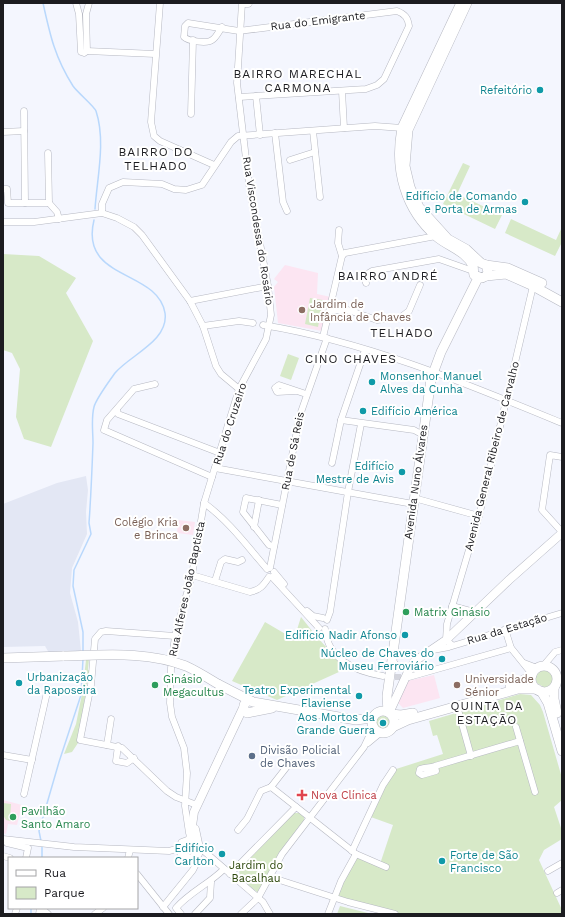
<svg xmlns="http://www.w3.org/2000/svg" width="565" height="917" font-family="'Work Sans',sans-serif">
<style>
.built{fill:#e3e7f4}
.education{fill:#fce5f2}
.green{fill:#d7e9c8}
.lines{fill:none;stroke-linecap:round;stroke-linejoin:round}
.stream{stroke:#b9d8fc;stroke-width:1.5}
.minor-tunnel{stroke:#d4d5dd;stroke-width:6;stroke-dasharray:6 3;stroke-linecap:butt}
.minor-casing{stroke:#b6b8c2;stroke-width:7}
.tertiary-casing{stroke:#b6b8c2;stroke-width:9}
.secondary-casing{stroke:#b6b8c2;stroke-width:10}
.minor{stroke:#fff;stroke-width:6}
.tertiary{stroke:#fff;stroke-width:8}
.secondary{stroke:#fff;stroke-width:9}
.secondary-bridge-casing{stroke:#b6b8c2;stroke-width:10;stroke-linecap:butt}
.secondary-bridge{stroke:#fff;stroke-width:9}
.culture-dot{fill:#0f9aa8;stroke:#fff;stroke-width:1.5}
.education-dot{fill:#8d6e63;stroke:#fff;stroke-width:1.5}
.leisure-dot{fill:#2e9e5b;stroke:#fff;stroke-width:1.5}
.service-dot{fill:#5c6f8a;stroke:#fff;stroke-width:1.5}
.health-dot{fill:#e0444e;stroke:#fff;stroke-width:1.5}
.labels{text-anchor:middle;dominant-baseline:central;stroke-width:4;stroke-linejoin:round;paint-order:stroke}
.street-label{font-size:11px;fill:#1c1c20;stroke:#fff}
.culture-label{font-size:11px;fill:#0d838f;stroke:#fff;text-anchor:end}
.education-label{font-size:11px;fill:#785e54;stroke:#fff;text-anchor:start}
.leisure-label{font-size:11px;fill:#27864d;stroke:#fff;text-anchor:start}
.service-label{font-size:11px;fill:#4e5e75;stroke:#fff;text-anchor:start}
.health-label{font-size:11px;fill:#be3a42;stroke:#fff;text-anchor:start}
.park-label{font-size:11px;fill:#2c470b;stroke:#fff}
.neighbourhood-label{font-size:12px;letter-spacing:1px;fill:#1c1c20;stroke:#fff}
</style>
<rect width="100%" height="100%" fill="#f4f6fe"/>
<polygon class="built" points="86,476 88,490 86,512 87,534 72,568 70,593 78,622 81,651 49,653 45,646 3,647 3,504 57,483"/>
<g class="education">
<polygon points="285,265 318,273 317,294 331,297 322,331 278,323 274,287 278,282 274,279"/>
<polygon points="178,520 195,522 193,535 177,533"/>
<polygon points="434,675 440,698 403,708 398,703 407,681"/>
<polygon points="3,800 22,805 17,825 8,824 6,834 3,833"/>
</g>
<g class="green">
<polygon points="463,163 470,166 457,194 502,215 495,229 443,204"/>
<polygon points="511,219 556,240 562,227 562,242 555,256 505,233"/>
<polygon points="3,254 39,256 76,278 66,293 93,341 51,447 24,439 16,417 20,369 12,353 3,350"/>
<polygon points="310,298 323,300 318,327 305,324"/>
<polygon points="288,354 299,358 291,380 280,376"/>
<path d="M 301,617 C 316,636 330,654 350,667 L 277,700 L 232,681 L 265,622 L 294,639 Z"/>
<polygon points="89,659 88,670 91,672 90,677 88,678 78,743 72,752 64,754 76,724 82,694 86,660"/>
<path d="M 547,669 L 554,675 C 555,682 552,687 545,688 L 537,683 L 535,677 L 541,670 Z"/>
<polygon points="520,694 531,695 540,705 543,712 562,778 562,800 554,807 562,831 562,839 544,850 539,860 562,910 562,914 399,914 334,897 355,856 380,864 393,825 368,816 393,770 443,754 437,735 433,736 429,721"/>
<circle cx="383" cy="723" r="7"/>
<polygon points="3,803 11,804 10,821 6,820 3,815"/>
<polygon points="294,813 299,813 304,817 304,822 262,890 257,892 240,878 239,869"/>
<polygon points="340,906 372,914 337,914"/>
</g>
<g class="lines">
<g class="stream">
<path d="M 43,3 C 50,35 55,58 73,86 C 78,93 94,106 96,111 C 106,141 97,178 95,209"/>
<path d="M 83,652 L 83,632 L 73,586 L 74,570 L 91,534 L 89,523 C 91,496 92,470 93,443 C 93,432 91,418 94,407 C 96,399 110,380 115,373 C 130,355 169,341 165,313 C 158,269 79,281 94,220"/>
<polyline points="41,841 39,831 59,762 81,695 83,659"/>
<polyline points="42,845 42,858"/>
<polyline points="31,914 31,908"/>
</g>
<polyline class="minor-tunnel" points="386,677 409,677"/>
<defs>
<g id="minor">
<polyline points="76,3 79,14 81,52 84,53 87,51 86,14 89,3"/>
<polyline points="160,3 151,122 154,136 160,141 214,165"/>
<path d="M 222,27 C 219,31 216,38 212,40 C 207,44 188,41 184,37 L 185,26 L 188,23 L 239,31 L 397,11 C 405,14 408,18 409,26 L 384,79 L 377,85 L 366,89 L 239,97"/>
<polyline points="87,51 155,54"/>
<polyline points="342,91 344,128"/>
<polyline points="256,96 260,135"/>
<polyline points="24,111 25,203"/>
<polyline points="191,114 193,40"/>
<polyline points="313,131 320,197"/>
<polyline points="3,132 24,131"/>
<polyline points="275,133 283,202 287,211"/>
<polyline points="48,153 49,203"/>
<polyline points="290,160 315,152"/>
<polyline points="3,189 7,189 8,203 49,203 57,212 59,219"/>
<polyline points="102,213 102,204 109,188 123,182 162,184 174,189 186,190 202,185 231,142 238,136 375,126 402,128"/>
<polyline points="3,222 34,222 102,213 117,218 134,227 142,235 190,301 203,326 216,366 221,374 239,389"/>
<polyline points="342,256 345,253 436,236"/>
<polyline points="366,283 364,276 372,271 439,259 473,271"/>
<polyline points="190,301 268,286"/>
<polyline points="330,310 348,310 377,320 401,317 409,311 420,285"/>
<path d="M 263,325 C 367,342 465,383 562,423"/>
<polyline points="203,326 239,321 253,323"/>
<polyline points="323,337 342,256 338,243 339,230"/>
<polyline points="155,384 134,389 107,420 104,430 212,477"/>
<polyline points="295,391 277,392 275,388 279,385 306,394"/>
<polyline points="117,410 118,414 220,453"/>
<polyline points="341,420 414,430 423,435"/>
<polyline points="562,457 550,455 542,510 562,532"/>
<polyline points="332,463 341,420 365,350"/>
<polyline points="215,468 413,504"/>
<polyline points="414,498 479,516"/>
<path d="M 204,503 C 229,521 247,546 267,569"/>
<polyline points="254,527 259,500"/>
<polyline points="274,546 269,545 243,512 246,498 282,505"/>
<polyline points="270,568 300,415 327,338"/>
<polyline points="274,572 284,584"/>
<path d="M 192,575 L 250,592 C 260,590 263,586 269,577"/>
<polyline points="272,577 319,628"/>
<polyline points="215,581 221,562 225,559 238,562 242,560"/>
<polyline points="452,606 474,612"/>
<polyline points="307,611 313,616 323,618"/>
<polyline points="327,620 330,612 348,492 361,424"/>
<path d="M 325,629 C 328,660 355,671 383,676"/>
<polyline points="505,629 511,648 532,674"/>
<polyline points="175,636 106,631 101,632 95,639 91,685 80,740 122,748 167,791 176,797 194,804 199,802"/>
<polyline points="452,645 446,640 447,624 479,516 533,286"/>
<polyline points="433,650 449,647 562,613"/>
<polyline points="392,660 398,667 410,667"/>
<polyline points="524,663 537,668"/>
<polyline points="544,665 555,652 562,650"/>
<polyline points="409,677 511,648"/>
<polyline points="457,706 471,756"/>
<polyline points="516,727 535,792"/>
<polyline points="368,743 380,733"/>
<polyline points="107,745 111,719"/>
<polyline points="118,746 116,761 127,763 134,758"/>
<polyline points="3,755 32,760"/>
<path d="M 435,766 L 436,771 L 422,775 L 419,773 L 420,769 C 425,767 430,768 435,766 L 520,741"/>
<polyline points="271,787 356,854 386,867"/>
<polyline points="271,787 289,764"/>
<polyline points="24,794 48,688"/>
<polyline points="238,830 247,819 261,791 271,787"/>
<polyline points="189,833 185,806 187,773 184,748 172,717 170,703 171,668 175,636 192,575 204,503 212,477 239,389 266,339 271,315 268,286 249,184 237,83 242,3"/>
<polyline points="3,839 74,847 169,851 180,848"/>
<polyline points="7,843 28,848 26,858"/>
<polyline points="198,846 263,902 270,914"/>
<polyline points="352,851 383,785 393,770"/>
<polyline points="3,856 10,858"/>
<polyline points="128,858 130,850"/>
<polyline points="548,871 562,863"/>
<polyline points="137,874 169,914"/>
<polyline points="230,874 296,807"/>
<polyline points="270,877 348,902 395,914"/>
<polyline points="557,893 562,890"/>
<polyline points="163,907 193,870 196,864 196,856"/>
<polyline points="41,908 48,914"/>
<polyline points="15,914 17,908"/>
<polyline points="39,914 40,908"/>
<polyline points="95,914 103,908"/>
<path d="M 181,914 L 176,908 C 190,892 209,884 224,869"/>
<polyline points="195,914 210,898 211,882"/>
<polyline points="241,914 258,898 282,854 364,747 373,728"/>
<polyline points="328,914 341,881 356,854"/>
</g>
<g id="tertiary">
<polyline points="244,3 248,3"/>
<polyline points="389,713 408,672 415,661 446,640 509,580 562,533"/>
<polyline points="195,829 199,848 198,854 191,859 183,856 180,851 182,843 190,840 197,843"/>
<polyline points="190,840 194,812 243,708"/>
</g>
<g id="secondary">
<path d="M 461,3 L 402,128 C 394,169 405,210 437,237 C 449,247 466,251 473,266 C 474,269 473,272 474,275 L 482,278 L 486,276 L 488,272 L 486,265 L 481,263 L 466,249 L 448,239 L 419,207 L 410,187 L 405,166 L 408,130 L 467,3"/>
<polyline points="486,265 508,268 542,283"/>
<polyline points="486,276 506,274 533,286 562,302"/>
<polyline points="3,658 64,656"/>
<circle cx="544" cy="679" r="13"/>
<polyline points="218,684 253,702 356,720 372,718"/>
<polyline points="510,686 520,682 532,675"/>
<polyline points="554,688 554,699 557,713"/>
<polyline points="541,691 548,703 562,751"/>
<polyline points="251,701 247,701 244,705 244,710 247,713 272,708"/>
<circle cx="383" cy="722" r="11"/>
<polyline points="388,712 387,696 431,379 441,352 478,278"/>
<polyline points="391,714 401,715 413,713"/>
<polyline points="393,727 408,720 518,689 537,689"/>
</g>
</defs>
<use href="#minor" class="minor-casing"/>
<use href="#tertiary" class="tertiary-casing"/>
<use href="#secondary" class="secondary-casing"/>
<use href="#minor" class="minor"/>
<use href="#tertiary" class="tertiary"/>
<use href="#secondary" class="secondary"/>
<defs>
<path id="secondary-bridge" d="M 64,656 C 105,655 147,651 186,666 C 197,671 208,678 218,684"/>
</defs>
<use href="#secondary-bridge" class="secondary-bridge-casing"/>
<use href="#secondary-bridge" class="secondary-bridge"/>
</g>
<g class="culture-dot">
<circle cx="540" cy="90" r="4"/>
<circle cx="525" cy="202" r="4"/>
<circle cx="372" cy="382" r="4"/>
<circle cx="363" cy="411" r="4"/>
<circle cx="402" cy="472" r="4"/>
<circle cx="405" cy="635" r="4"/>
<circle cx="442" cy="659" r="4"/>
<circle cx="19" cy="683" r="4"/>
<circle cx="359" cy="696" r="4"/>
<circle cx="383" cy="723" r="4"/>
<circle cx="222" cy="854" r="4"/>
<circle cx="442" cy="861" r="4"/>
</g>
<g class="education-dot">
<circle cx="302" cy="310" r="4"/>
<circle cx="186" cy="528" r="4"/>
<circle cx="457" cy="685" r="4"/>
</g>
<g class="leisure-dot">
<circle cx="406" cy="612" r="4"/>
<circle cx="155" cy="685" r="4"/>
<circle cx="13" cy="817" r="4"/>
</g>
<circle class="service-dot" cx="252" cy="756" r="4"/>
<path class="health-dot" d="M300 789h4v4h4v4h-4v4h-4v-4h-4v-4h4z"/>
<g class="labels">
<g class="street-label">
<text transform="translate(318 21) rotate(-7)">Rua do Emigrante</text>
<text transform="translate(258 231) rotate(81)">Rua Viscondessa do Rosário</text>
<text transform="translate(230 424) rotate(-72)">Rua do Cruzeiro</text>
<text transform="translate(293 451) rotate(-79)">Rua de Sá Reis</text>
<text transform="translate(492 456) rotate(-76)">Avenida General Ribeiro de Carvalho</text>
<text transform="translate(416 482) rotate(-82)">Avenida Nuno Álvares</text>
<text transform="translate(187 589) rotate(-78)">Rua Alferes João Baptista</text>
<text transform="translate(507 629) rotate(-17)">Rua da Estação</text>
</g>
<g class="culture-label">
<text x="532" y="90">Refeitório</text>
<text x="517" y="196">Edifício de Comando<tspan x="517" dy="13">e Porta de Armas</tspan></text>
<text x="380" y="376" text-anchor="start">Monsenhor Manuel<tspan x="380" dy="13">Alves da Cunha</tspan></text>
<text x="371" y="411" text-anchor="start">Edifício América</text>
<text x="394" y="466">Edifício<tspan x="394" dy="13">Mestre de Avis</tspan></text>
<text x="397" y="635">Edificio Nadir Afonso</text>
<text x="434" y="653">Núcleo de Chaves do<tspan x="434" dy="13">Museu Ferroviário</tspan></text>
<text x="27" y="677" text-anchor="start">Urbanização<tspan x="27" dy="13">da Raposeira</tspan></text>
<text x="351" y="690">Teatro Experimental<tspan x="351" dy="13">Flaviense</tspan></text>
<text x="375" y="717">Aos Mortos da<tspan x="375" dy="13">Grande Guerra</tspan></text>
<text x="214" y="848">Edifício<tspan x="214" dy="13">Carlton</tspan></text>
<text x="450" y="855" text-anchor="start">Forte de São<tspan x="450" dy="13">Francisco</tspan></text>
</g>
<g class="education-label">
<text x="310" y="304">Jardim de<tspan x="310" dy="13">Infância de Chaves</tspan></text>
<text x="178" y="522" text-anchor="end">Colégio Kria<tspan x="178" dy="13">e Brinca</tspan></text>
<text x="465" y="679">Universidade<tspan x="465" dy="13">Sénior</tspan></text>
</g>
<g class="leisure-label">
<text x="414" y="612">Matrix Ginásio</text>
<text x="163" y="679">Ginásio<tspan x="163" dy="13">Megacultus</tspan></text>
<text x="21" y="811">Pavilhão<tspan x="21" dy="13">Santo Amaro</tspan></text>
</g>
<g class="service-label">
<text x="260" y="750">Divisão Policial<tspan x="260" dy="13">de Chaves</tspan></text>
</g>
<g class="health-label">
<text x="311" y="795">Nova Clínica</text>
</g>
<g class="park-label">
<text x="256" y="865">Jardim do<tspan x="256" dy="13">Bacalhau</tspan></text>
</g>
<g class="neighbourhood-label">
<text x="298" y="74">BAIRRO MARECHAL<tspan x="298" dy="14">CARMONA</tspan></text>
<text x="156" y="152">BAIRRO DO<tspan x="156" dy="14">TELHADO</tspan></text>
<text x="388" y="276">BAIRRO ANDRÉ</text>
<text x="402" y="333">TELHADO</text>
<text x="351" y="359">CINO CHAVES</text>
<text x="487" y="706">QUINTA DA<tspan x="487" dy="14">ESTAÇÃO</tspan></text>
</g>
</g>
<rect width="565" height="917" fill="none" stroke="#1c1c20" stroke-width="8"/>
<rect x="8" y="857" width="130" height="52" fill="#ffffff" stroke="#a4a4a6"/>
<rect x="16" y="870" width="20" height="6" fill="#ffffff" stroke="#a4a4a6"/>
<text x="44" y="877" font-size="12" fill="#1c1c20">Rua</text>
<rect x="16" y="887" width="20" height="12" fill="#d7e9c8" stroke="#a4a4a6"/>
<text x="44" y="897" font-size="12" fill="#1c1c20">Parque</text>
</svg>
